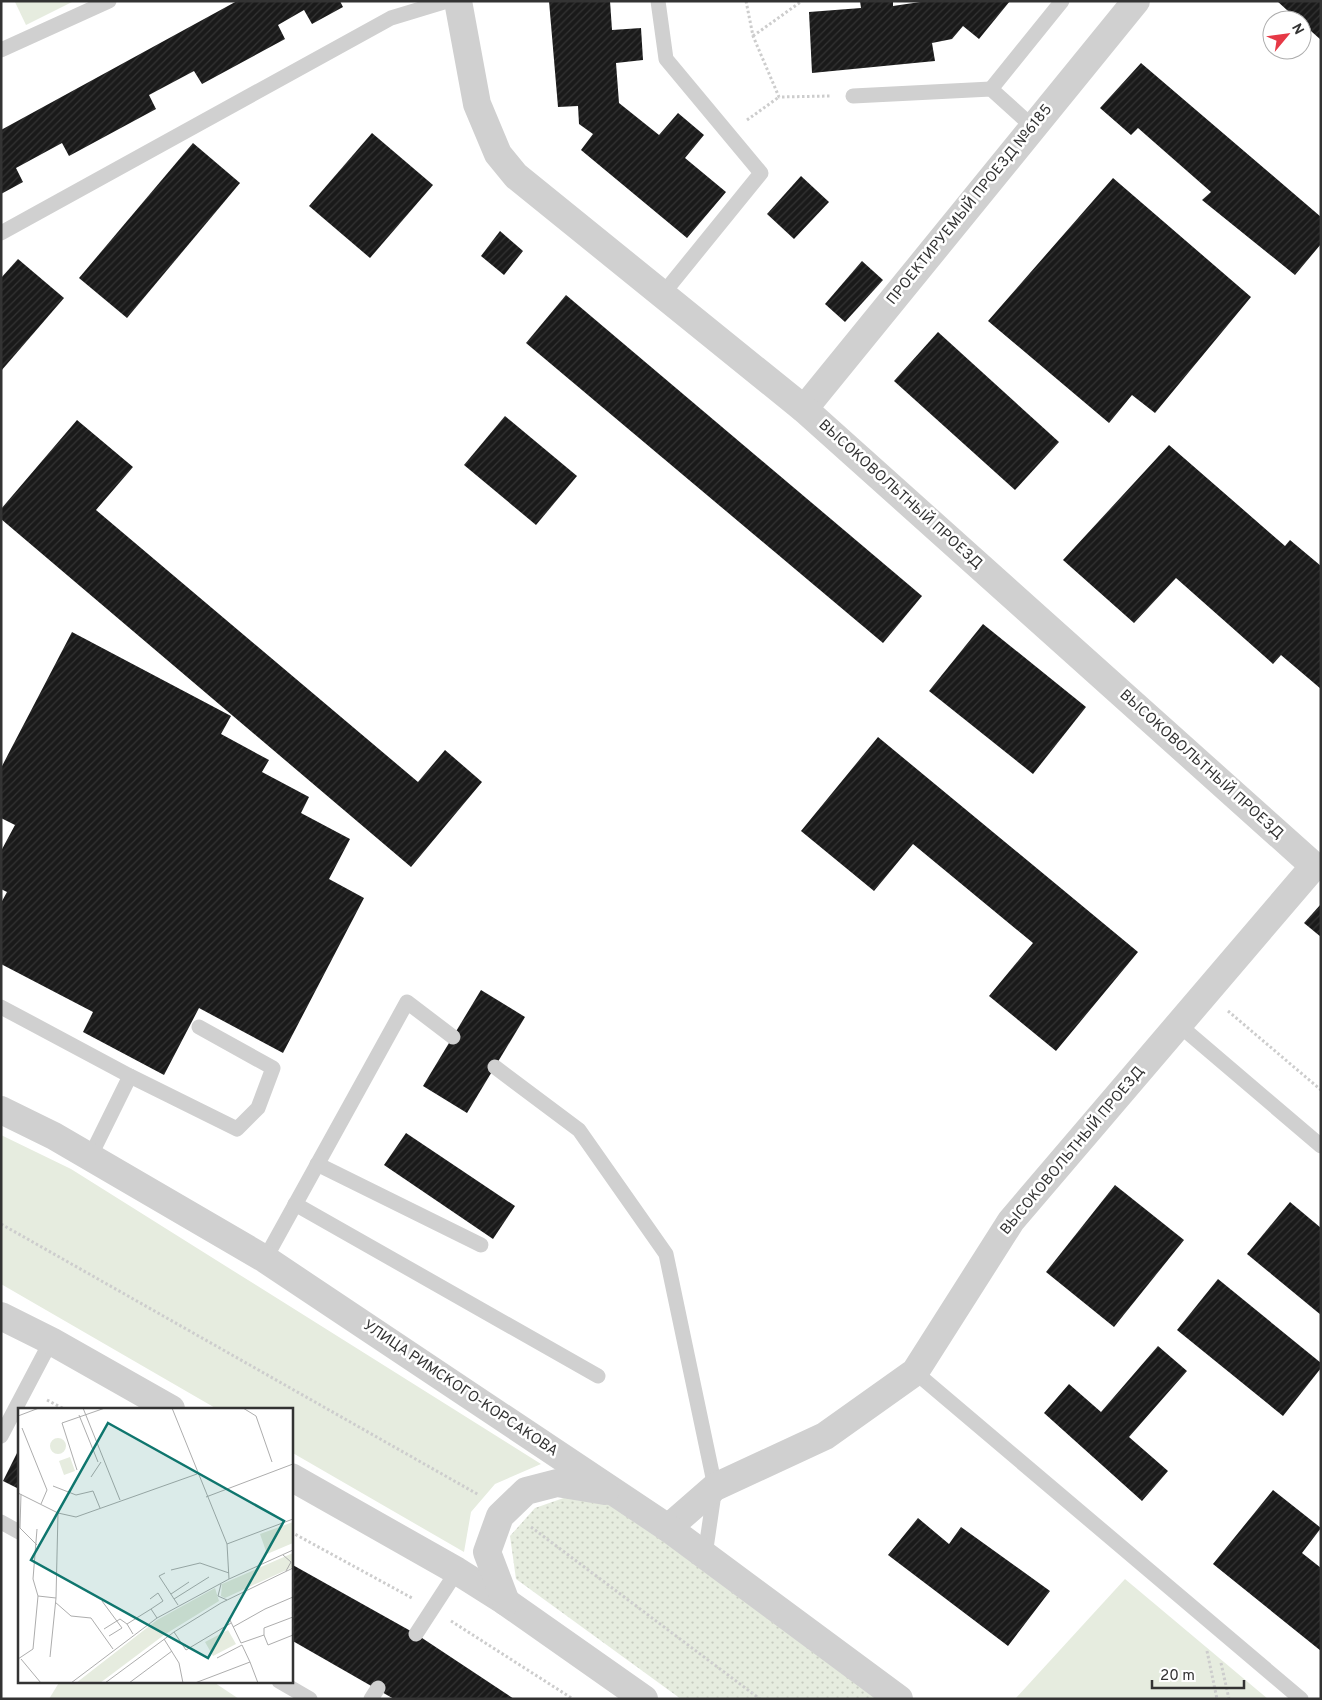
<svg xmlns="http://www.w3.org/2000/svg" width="1322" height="1700" font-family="Overpass,sans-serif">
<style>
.grass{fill:url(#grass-dots)}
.park{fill:#e6ecdf}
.building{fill:url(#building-hatch)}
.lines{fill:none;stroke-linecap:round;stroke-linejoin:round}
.path{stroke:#cdcdcd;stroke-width:3;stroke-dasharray:2.5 2.5;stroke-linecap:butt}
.service{stroke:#d0d0d0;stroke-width:15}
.minor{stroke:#d0d0d0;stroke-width:28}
.tertiary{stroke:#d0d0d0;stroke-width:28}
.labels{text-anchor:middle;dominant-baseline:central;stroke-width:5;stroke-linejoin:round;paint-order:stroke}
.street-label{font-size:15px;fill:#333;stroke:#fff}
.inset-road{fill:none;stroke:#adadad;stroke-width:1}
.view{fill:#0f766e;fill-opacity:0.15;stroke:#0f766e;stroke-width:2.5}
.inset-edge{fill:none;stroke:#333;stroke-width:2.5}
</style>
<defs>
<pattern id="grass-dots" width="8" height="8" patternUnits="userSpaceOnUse" patternTransform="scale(1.25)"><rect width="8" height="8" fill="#e6ecdf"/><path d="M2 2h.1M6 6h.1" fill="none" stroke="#c6cbc0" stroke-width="1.8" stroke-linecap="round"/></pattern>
<pattern id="building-hatch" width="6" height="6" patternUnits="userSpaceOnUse" patternTransform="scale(1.25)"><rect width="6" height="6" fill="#1a1a1a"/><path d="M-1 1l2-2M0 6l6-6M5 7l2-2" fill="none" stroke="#333"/></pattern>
</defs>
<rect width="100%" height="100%" fill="#fff"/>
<polygon class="grass" points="578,1493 603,1499 855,1676 883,1699 681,1699 516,1579 510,1536 535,1508"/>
<g class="park">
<polygon points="17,1 74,1 26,25 15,2"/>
<polygon points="1,1135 71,1169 541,1464 495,1484 471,1512 464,1552 291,1452 291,1409 217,1409 1,1284"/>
<polygon points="1125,1579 1268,1699 1015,1699"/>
<polygon points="60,1681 212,1681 239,1699 49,1699"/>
</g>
<g class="building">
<polygon points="237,1 340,1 343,7 312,24 304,10 278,25 285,39 202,84 194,71 149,95 156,109 69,156 62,143 16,168 23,182 1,194 1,130"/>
<polygon points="549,1 610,1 612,30 641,28 643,60 616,63 619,103 659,135 678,113 704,135 685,158 726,192 687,238 581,150 593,134 579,124 578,106 558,107"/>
<polygon points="860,1 893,1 893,6 927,1 1010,1 979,39 963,26 952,39 932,43 935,61 812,73 809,12 861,8"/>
<polygon points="1277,1 1321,1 1321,40 1302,23 1302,20 1298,20"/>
<polygon points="1141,63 1321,217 1321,244 1295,275 1202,200 1211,192 1138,128 1131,135 1100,108"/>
<polygon points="372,133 433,185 370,258 309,206"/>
<polygon points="193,143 240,183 127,318 79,278"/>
<polygon points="801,176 829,202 794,239 767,214"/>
<polygon points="1113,178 1251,297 1155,413 1132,395 1109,423 988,321"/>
<polygon points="500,231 523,251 504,275 481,256"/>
<polygon points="18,259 64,298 1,371 1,278"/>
<polygon points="862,261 883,280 845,322 825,304"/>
<polygon points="566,295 922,596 883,643 526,343"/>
<polygon points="938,332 1059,442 1015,490 894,381"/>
<polygon points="505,416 577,476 536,525 464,465"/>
<polygon points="77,420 133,467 96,510 418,782 445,750 482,782 411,867 1,519 1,509"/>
<polygon points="1169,445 1285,546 1290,540 1321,566 1321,689 1281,655 1273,664 1176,578 1134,623 1063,560"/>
<polygon points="983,624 1086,707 1033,774 929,691"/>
<polygon points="72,632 231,716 221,734 269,760 262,772 309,797 301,813 350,839 329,879 364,898 283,1053 199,1008 164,1075 83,1032 93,1012 1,964 1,903 7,892 1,889 1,851 15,825 1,818 1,768"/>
<polygon points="878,737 1138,952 1056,1051 989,996 1033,943 913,844 874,891 801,831"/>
<polygon points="1321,904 1321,937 1304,923"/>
<polygon points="481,990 525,1017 467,1113 423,1086"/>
<polygon points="406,1133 515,1206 493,1239 384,1165"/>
<polygon points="1115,1185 1184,1240 1114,1327 1046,1272"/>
<polygon points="1290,1202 1321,1228 1321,1315 1247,1254"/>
<polygon points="1218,1279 1321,1363 1321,1368 1283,1416 1177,1330"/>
<polygon points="1158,1346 1187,1371 1129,1437 1168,1471 1142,1501 1044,1413 1069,1384 1101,1412"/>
<polygon points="19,1449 19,1489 3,1481"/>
<polygon points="1273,1490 1321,1528 1302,1553 1321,1568 1321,1651 1213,1564"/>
<polygon points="918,1518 949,1544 961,1527 1050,1591 1008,1646 888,1555"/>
<polygon points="291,1564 416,1634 514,1699 394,1699 291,1640"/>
</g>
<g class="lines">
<g class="path">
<polyline points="746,1 753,36 779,97 830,96"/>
<polyline points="753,36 802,1"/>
<polyline points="747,120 779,97"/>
<polyline points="1228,1011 1321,1090"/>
<polyline points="1,1224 479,1495"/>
<polyline points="47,1400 64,1409"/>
<polyline points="531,1527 760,1699"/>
<polyline points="291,1532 412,1598"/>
<polyline points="451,1621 573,1699"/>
<polyline points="1207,1651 1217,1699"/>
<polyline points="1221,1663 1229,1699"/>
</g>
<g class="service">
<polyline points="658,1 666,59 761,173 662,295"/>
<polyline points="1,50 109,1"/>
<polyline points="991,89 1062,1"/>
<polyline points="853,96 991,89 1033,127"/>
<polyline points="1,233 391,18 447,1"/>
<polyline points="1,1007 130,1076 90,1157"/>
<polyline points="1179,1025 1321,1146"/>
<polyline points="495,1067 579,1130 666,1254 715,1487 705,1555"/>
<polyline points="130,1076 237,1129 258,1108 273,1068 199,1027"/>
<polyline points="317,1164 481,1245"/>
<polyline points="295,1204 598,1376"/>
<polyline points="265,1259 407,1002 453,1037"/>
<polyline points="915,1372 1301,1699"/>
<polyline points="1,1436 51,1341"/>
<polyline points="1,1522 19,1532"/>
<polyline points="416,1634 457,1571"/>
<polyline points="279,1681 310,1699"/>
<polyline points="371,1699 378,1688"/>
</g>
<polyline class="minor" points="804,409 1136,1"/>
<g class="tertiary">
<polyline points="458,1 477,104 498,154 516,176 804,409 1314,866 1011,1221 915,1372 825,1436 715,1487 668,1528"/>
<polyline points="1,1110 54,1136 265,1259 668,1528 899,1699"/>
<polyline points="1,1316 51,1341 171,1409"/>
<polyline points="291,1477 457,1571 506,1602 644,1699"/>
<polyline points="506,1602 487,1552 500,1516 526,1491 557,1483 605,1491"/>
</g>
</g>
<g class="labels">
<g class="street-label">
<text transform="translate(970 205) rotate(-51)">ПРОЕКТИРУЕМЫЙ ПРОЕЗД №6185</text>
<text transform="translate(900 495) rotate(42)">ВЫСОКОВОЛЬТНЫЙ ПРОЕЗД</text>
<text transform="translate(1201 765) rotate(42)">ВЫСОКОВОЛЬТНЫЙ ПРОЕЗД</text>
<text transform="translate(1073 1151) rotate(-50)">ВЫСОКОВОЛЬТНЫЙ ПРОЕЗД</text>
<text transform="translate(460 1389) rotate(34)">УЛИЦА РИМСКОГО-КОРСАКОВА</text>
</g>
</g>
<g transform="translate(18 1408)">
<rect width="275" height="275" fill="#fff"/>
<path d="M 275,145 L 275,159 L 207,190 L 203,188 L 204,176 Z" fill="#e6ecdf"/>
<path d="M32 38a8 8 0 1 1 16 0a8 8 0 1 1-16 0ZM 52,49 L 57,63 L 46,67 L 41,53 ZM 275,114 L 275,135 L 249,146 L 242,126 ZM 197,180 L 201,193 L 146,227 L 82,275 L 58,275 L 139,212 ZM 210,222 L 218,236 L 195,248 L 187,234 Z" fill="#e6ecdf"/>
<path class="inset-road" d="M 65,0 L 102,92M 154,0 L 209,136 L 211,171M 225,0 L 238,8 L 254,54M 61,7 L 80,54M 0,8 L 21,0M 4,20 L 29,82 L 23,96M 59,62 L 44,15 L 87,0M 73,69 L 83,54M 35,78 L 58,87 L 75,83 L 82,100M 0,85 L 40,105 L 58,109 L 179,66M 3,86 L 2,120 L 19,137M 188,89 L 275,56M 209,136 L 275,111M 265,147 L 273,154 L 268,163M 153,162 L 182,155 L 211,165M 147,165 L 141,168 L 160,197M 203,176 L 200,188 L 209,192M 153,186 L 171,174M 20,188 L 38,190M 132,191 L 140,185 L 145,193 L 133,201M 156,191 L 191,169M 84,193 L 104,220 L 91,228M 37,194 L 53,208 L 73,210 L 95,241M 275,209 L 246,220 L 246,227 L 250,237 L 275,227M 211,210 L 223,235 L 246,227M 215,219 L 247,201 L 275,189M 86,221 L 102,211 L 109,216M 156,224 L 168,242 L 213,215M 115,226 L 109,216 L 133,201 L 139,210M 146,231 L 161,255 L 165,275M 224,237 L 232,254M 32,249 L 38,190 L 40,105M 199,250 L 224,237M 0,251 L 15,241 L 20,188 L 15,171 L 19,121M 3,251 L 23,275M 53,275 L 139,210 L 211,171 L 275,142M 87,275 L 156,224 L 203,195 L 275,160M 111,275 L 154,243M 177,275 L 232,254 L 240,275"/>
<path class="view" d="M 90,15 L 266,113 L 190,250 L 13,152 Z"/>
<rect width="275" height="275" class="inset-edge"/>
</g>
<rect width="1322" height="1700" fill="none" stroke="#333333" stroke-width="5"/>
<g transform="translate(1287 35) rotate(61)"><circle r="24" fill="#ffffff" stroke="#adadad"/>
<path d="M0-4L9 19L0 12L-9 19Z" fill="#e63946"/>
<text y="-8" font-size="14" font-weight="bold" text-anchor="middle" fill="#333333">N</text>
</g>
<path d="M1152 1680v8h92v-8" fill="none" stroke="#333333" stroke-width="2.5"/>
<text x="1160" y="1680" font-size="15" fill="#333333" stroke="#ffffff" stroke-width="4" paint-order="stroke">20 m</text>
</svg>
